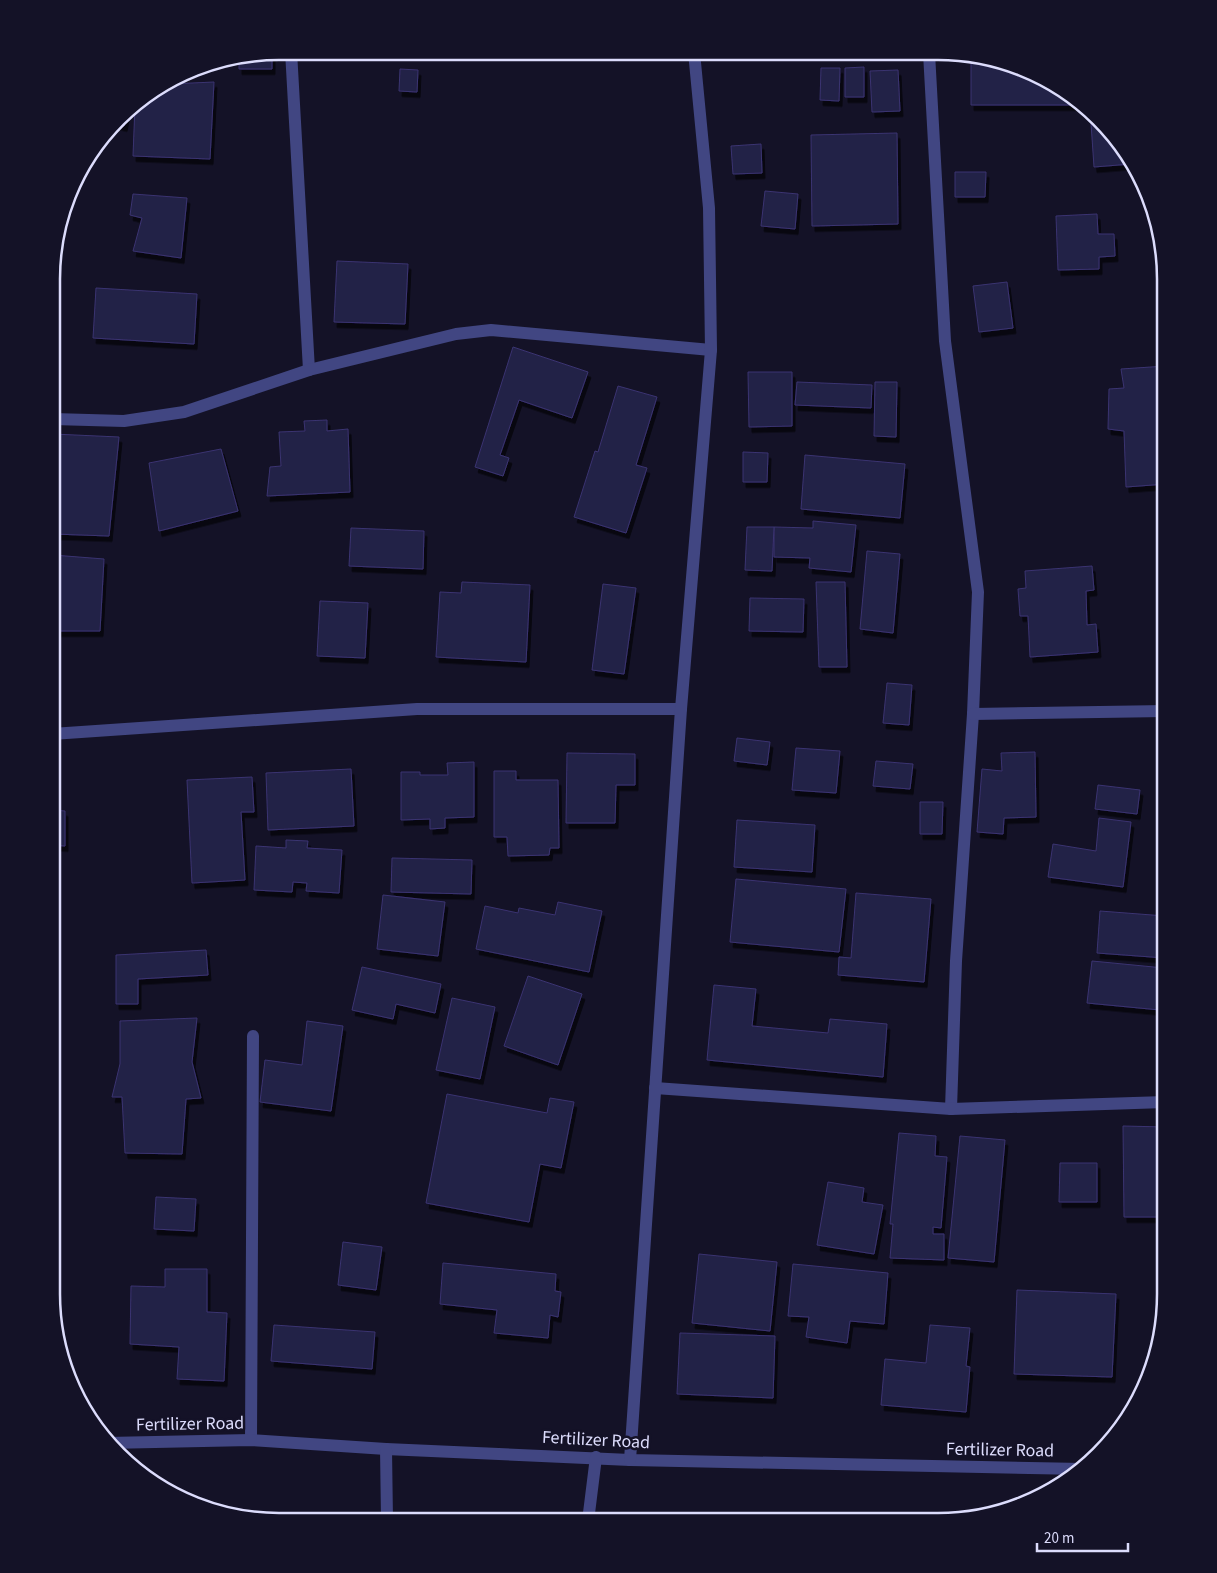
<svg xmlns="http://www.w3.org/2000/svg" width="1217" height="1573" font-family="'Source Sans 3',sans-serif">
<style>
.building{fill:#242047;stroke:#3a3471;filter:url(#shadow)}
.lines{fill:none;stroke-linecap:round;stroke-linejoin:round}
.minor{stroke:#414682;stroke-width:12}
.labels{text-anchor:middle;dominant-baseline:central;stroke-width:5;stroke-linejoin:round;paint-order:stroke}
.street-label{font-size:18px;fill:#dcdcfc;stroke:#141227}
.rim{fill:none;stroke:#dcdcfc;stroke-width:2.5}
</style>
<defs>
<filter id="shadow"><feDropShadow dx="3" dy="5.5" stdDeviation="0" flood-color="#0009"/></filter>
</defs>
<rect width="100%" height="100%" fill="#141227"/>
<g class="building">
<polygon points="272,52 272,69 239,69 239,58"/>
<polygon points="971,61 998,61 1025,69 1076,98 1082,105 971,105"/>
<polygon points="864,67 864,97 845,97 845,68"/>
<polygon points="821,68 840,68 839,101 820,100"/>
<polygon points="400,69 418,70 417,92 399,91"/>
<polygon points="898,70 900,111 872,112 870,71"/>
<polygon points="214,82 210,159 133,156 135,105 170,84"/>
<polygon points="127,111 124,126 116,124"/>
<polygon points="1091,123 1097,123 1131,164 1094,167"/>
<polygon points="897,133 898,224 812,226 811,135"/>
<polygon points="761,144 762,173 733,174 731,146"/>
<polygon points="955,172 986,172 985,197 955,197"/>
<polygon points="765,191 798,194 795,229 761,226"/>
<polygon points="133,194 187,198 181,258 133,251 142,218 130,215"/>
<polygon points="1097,214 1098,234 1114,234 1115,256 1099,257 1099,269 1058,270 1056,216"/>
<polygon points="337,261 408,264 405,324 334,322"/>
<polygon points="1007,282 1013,328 979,332 973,286"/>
<polygon points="96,288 197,294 194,344 93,338"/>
<polygon points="513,347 588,372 572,418 519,400 500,455 509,458 503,476 475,467"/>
<polygon points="1166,366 1166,484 1126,487 1124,431 1108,429 1109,389 1124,388 1121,369"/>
<polygon points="748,372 792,372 792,426 749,427"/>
<polygon points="797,382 872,385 871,408 795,405"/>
<polygon points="875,382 897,382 896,437 874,436"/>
<polygon points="618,386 657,397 636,465 647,468 626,533 574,517 595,451 598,452"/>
<polygon points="327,420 327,431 348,429 350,492 267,496 270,467 281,466 279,432 305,431 304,421"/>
<polygon points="53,434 119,437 109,536 53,534"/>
<polygon points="221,449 238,511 159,531 149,463"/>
<polygon points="743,452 768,453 767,482 743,482"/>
<polygon points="805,455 905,464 900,518 801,509"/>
<polygon points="813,521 856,525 851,572 809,568 810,558 774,557 774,527 813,528"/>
<polygon points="747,527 774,527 772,571 745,570"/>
<polygon points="351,528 424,531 423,569 349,566"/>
<polygon points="867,551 900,554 893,633 860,629"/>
<polygon points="1159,553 1166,553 1166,613 1161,613"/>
<polygon points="53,555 104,559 100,631 55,631 53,619"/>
<polygon points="1092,566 1094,590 1086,591 1087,625 1096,624 1098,652 1030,657 1028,616 1020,616 1018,589 1026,588 1025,571"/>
<polygon points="462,582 530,585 526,662 436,657 440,592 461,593"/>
<polygon points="816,582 845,582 847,667 819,667"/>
<polygon points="603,584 636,588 624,674 592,670"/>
<polygon points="750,598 804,599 803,632 749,631"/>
<polygon points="320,601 368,603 365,658 317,656"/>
<polygon points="887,683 912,685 909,725 883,723"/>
<polygon points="737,738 770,742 767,765 734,761"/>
<polygon points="796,748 840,751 836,793 792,790"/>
<polygon points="1035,752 1036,817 1004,818 1003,834 977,832 982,769 1002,771 1001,753"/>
<polygon points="567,753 635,754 635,785 616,785 615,823 566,823"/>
<polygon points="876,761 913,764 910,789 873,786"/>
<polygon points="474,762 474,817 445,818 445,828 430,829 430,819 401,820 401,772 420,772 420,775 448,775 447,763"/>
<polygon points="351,769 354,826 268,830 266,773"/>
<polygon points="494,771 516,771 516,780 558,780 559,848 550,848 549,855 508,856 507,837 494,837"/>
<polygon points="252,777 254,812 241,812 245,880 192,883 187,780"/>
<polygon points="1098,785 1140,790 1137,814 1095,809"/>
<polygon points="920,802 943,802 942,834 920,834"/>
<polygon points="52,810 65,811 65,846 52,845"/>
<polygon points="1099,818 1131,822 1123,887 1048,877 1053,844 1096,851"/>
<polygon points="737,820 815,825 812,872 734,867"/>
<polygon points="286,840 308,841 307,848 342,850 339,893 306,891 307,883 293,882 292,892 254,890 256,846 286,848"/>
<polygon points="392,858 472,860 471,894 391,892"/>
<polygon points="736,879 846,889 839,952 730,942"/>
<polygon points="856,893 931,899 924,982 838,975 839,957 851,958"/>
<polygon points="383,895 445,902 438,956 377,949"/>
<polygon points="558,902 602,911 589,972 476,949 485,906 518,913 519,908 555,915"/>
<polygon points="1100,911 1165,916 1165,958 1097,953"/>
<polygon points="206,950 208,975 138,979 138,1004 116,1004 116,955"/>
<polygon points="1092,961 1164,968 1160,1010 1087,1003"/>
<polygon points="362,967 441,984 435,1013 396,1004 393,1019 352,1010"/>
<polygon points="528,976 582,994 558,1065 504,1046"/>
<polygon points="714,985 756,989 752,1026 828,1033 830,1019 887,1024 883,1077 707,1060"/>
<polygon points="452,998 495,1007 480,1079 436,1070"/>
<polygon points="197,1018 192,1062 201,1098 186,1099 182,1154 125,1153 122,1097 112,1097 120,1064 120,1021"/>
<polygon points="307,1021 343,1026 331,1111 260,1102 265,1060 302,1065"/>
<polygon points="447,1094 547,1113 550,1098 574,1102 561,1168 540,1164 529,1222 426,1203"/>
<polygon points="1123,1126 1165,1127 1165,1217 1124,1217"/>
<polygon points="899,1133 936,1136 935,1156 947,1157 941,1228 933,1227 933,1234 944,1234 944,1260 890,1258 893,1224 890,1224"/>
<polygon points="960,1136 1005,1140 994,1262 948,1258"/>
<polygon points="1060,1163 1097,1163 1097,1202 1059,1202"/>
<polygon points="828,1182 864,1188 862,1202 883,1205 874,1254 817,1245"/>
<polygon points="156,1197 196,1199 194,1231 154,1229"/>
<polygon points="343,1242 382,1247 376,1290 338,1285"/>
<polygon points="699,1254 777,1262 770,1331 692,1323"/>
<polygon points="443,1263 556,1274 555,1291 561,1292 558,1317 550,1315 548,1338 494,1333 497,1310 440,1304"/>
<polygon points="793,1264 888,1273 884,1324 850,1321 847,1343 806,1337 809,1317 788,1316"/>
<polygon points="165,1269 207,1269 207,1312 227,1313 224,1381 177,1379 179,1347 130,1344 131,1286 165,1287"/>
<polygon points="1017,1290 1116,1294 1112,1377 1014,1374"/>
<polygon points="274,1325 375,1332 372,1369 271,1361"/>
<polygon points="930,1325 970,1328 966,1366 970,1367 966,1412 881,1405 885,1359 926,1363"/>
<polygon points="680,1333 775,1336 773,1398 677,1394"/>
</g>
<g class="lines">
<g class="minor">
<polyline points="291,51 309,370"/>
<polyline points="929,53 945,341 978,592 973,714 956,961 951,1109"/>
<polyline points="53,419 124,421 184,412 309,370 456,334 491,330 711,350"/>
<polyline points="973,714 1166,711"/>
<polyline points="52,734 417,709 681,709"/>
<polyline points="655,1088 951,1109 1165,1102"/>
<polyline points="251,1440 253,1036"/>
<polyline points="107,1443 251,1440 386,1449 630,1460 1083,1469"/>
<polyline points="386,1449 387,1520"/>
<polyline points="630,1460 681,709 711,350 709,208 694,52"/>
<polyline points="588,1521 596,1457"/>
</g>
</g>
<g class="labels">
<g class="street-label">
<text transform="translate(190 1424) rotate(-1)">Fertilizer Road</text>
<text transform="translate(596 1440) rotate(3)">Fertilizer Road</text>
<text transform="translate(1000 1450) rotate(1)">Fertilizer Road</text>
</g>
</g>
<path d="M0 0H1217V1573H0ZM279 60H938A219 219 0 0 1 1157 279V1294A219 219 0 0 1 938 1513H279A219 219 0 0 1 60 1294V279A219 219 0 0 1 279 60Z" fill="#141227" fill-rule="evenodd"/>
<path class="rim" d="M279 60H938A219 219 0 0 1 1157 279V1294A219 219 0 0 1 938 1513H279A219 219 0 0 1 60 1294V279A219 219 0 0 1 279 60Z"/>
<path d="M1037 1543v8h91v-8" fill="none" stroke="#dcdcfc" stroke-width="2.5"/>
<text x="1044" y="1543" font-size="15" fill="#dcdcfc" stroke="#141227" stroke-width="4" paint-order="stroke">20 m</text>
</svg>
